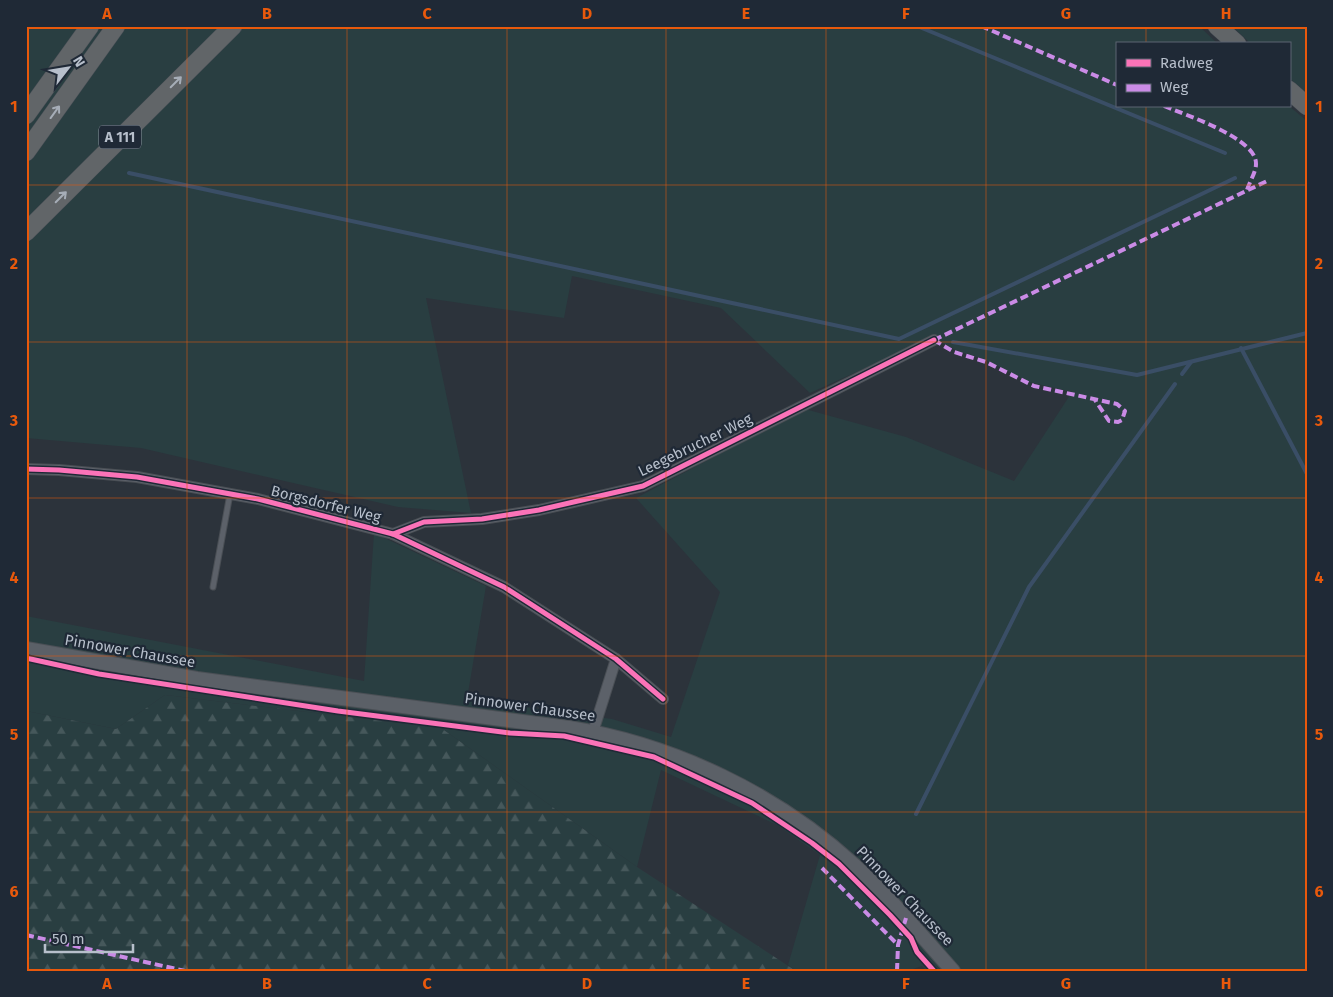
<svg xmlns="http://www.w3.org/2000/svg" width="1333" height="997" font-family="'Fira Sans',sans-serif">
<style>
.green{fill:#293e41}
.forest{fill:url(#forest-firs)}
.lines{fill:none;stroke-linecap:round;stroke-linejoin:round}
.stream{stroke:#3a4e66;stroke-width:4}
.lane-casing{stroke:#4a4f55;stroke-width:7}
.street-casing{stroke:#4a4f55;stroke-width:12}
.secondary-casing{stroke:#4a4f55;stroke-width:16}
.highway-casing{stroke:#494f57;stroke-width:19}
.lane{stroke:#5c6169;stroke-width:5}
.street{stroke:#5c6169;stroke-width:10}
.secondary{stroke:#5b6067;stroke-width:14}
.highway{stroke:#616568;stroke-width:18}
.quiet{stroke:#ca8be6;stroke-width:4;stroke-dasharray:8 4;stroke-linecap:butt}
.cycleway-casing{stroke:#1f2936;stroke-width:8}
.cycleway{stroke:#fb73b8;stroke-width:5}
.oneway{stroke:#a6adb7}
.grid{fill:none;stroke:#e8590c;stroke-width:1;stroke-opacity:0.55}
.labels{text-anchor:middle;dominant-baseline:central;stroke-width:4.5;stroke-linejoin:round;paint-order:stroke}
.shield{fill:#1f2936;stroke:#89929e;stroke-width:1}
.shield-label{font-size:14px;font-weight:bold;fill:#b7bfcb}
.street-label{font-size:15px;fill:#b7bfcb;stroke:#1f2936}
.neatline{fill:none;stroke:#e8590c;stroke-width:2}
.grid-label{font-size:16px;text-anchor:middle;font-weight:bold;fill:#e8590c}
</style>
<defs>
<pattern id="forest-firs" width="22" height="20" patternUnits="userSpaceOnUse" patternTransform="scale(1.25)"><rect width="22" height="20" fill="#293e41"/><path d="M5 1l3.5 6h-7zM16 11l3.5 6h-7z" fill="#46585b"/></pattern>
</defs>
<rect width="100%" height="100%" fill="#2c333b"/>
<g class="green">
<polygon points="26,26 1199,26 1218,44 1117,44 1117,106 1289,106 1307,121 1307,971 927,971 922,966 907,971 796,971 788,965 820,855 777,825 661,770 637,867 441,728 165,695 116,729 26,711 26,616 364,681 374,533 486,586 467,699 612,719 671,737 720,592 636,498 805,409 906,437 1014,481 1072,392 1029,382 984,359 957,351 939,341 929,339 810,393 721,308 572,276 564,318 426,298 471,513 398,507 141,448 26,438"/>
<polygon points="1232,26 1307,26 1307,93 1289,78 1289,44 1251,44"/>
</g>
<polygon class="forest" points="165,695 441,728 637,867 796,971 26,971 26,711 116,729"/>
<g class="lines">
<g class="stream">
<polyline points="917,26 1225,153"/>
<polyline points="129,173 899,339 1235,178"/>
<polyline points="953,342 1137,375 1307,333"/>
<polyline points="1241,348 1307,474"/>
<polyline points="1182,374 1191,362"/>
<polyline points="916,814 1029,587 1175,384"/>
</g>
<defs>
<polyline id="lane" points="213,587 230,494"/>
<g id="street">
<polyline points="26,469 59,470 137,477 258,499 393,534 504,587 616,659 663,699"/>
<polyline points="393,534 424,522 482,519 539,510 643,486 934,340"/>
<polyline points="593,732 616,659"/>
</g>
<path id="secondary" d="M 26,649 L 197,679 L 569,728 C 674,745 777,794 855,866 C 890,898 921,935 953,971"/>
<g id="highway">
<polyline points="1217,26 1237,44"/>
<polyline points="1289,90 1307,106"/>
<polyline points="26,115 90,26"/>
<polyline points="26,152 116,26"/>
<polyline points="26,232 233,26"/>
</g>
</defs>
<use href="#lane" class="lane-casing"/>
<use href="#street" class="street-casing"/>
<use href="#secondary" class="secondary-casing"/>
<use href="#highway" class="highway-casing"/>
<use href="#lane" class="lane"/>
<use href="#street" class="street"/>
<use href="#secondary" class="secondary"/>
<use href="#highway" class="highway"/>
<g class="quiet">
<polyline points="981,26 1117,85"/>
<path d="M 1164,106 C 1185,115 1257,138 1256,164 C 1256,172 1249,183 1247,190"/>
<polyline points="934,340 1267,181"/>
<polyline points="934,340 954,352 986,362 1034,386 1117,404 1125,411 1122,420 1118,422 1109,421 1095,400"/>
<polyline points="822,868 898,945"/>
<polyline points="26,935 185,971"/>
<polyline points="897,971 898,945 906,918"/>
</g>
<defs>
<g id="cycleway">
<polyline points="26,469 59,470 137,477 258,499 393,534 504,587 616,659 663,699"/>
<polyline points="393,534 424,522 482,519 539,510 643,486 934,340"/>
<polyline points="26,658 99,674 338,711 510,733 564,736 654,757 752,803 812,843 839,864 890,915 911,938 917,952 934,971"/>
</g>
</defs>
<use href="#cycleway" class="cycleway-casing"/>
<use href="#cycleway" class="cycleway"/>
</g>
<defs><path id="oneway-shaft" d="M-6 0H5M1.5-3L5.5 0L1.5 3" fill="none" stroke-width="1.6" stroke-linecap="round" stroke-linejoin="round" transform="scale(1.25)"/></defs>
<g class="oneway">
<use href="#oneway-shaft" transform="translate(176 82) rotate(-45)"/>
<use href="#oneway-shaft" transform="translate(55 112) rotate(-54)"/>
<use href="#oneway-shaft" transform="translate(61 197) rotate(-45)"/>
</g>
<path class="grid" d="M 187,26 L 187,971M 347,26 L 347,971M 507,26 L 507,971M 666,26 L 666,971M 826,26 L 826,971M 986,26 L 986,971M 1146,26 L 1146,44M 1146,106 L 1146,971M 26,185 L 1307,185M 26,342 L 1307,342M 26,498 L 1307,498M 26,656 L 1307,656M 26,812 L 1307,812"/>
<g class="labels">
<rect class="shield" x="99" y="125.5" width="42" height="23" rx="4"/>
<g class="shield-label">
<text x="120" y="137">A 111</text>
</g>
<g class="street-label">
<text transform="translate(695 445) rotate(-26)">Leegebrucher Weg</text>
<text transform="translate(326 504) rotate(14)">Borgsdorfer Weg</text>
<text transform="translate(130 651) rotate(10)">Pinnower Chaussee</text>
<text transform="translate(530 707) rotate(8)">Pinnower Chaussee</text>
<text transform="translate(905 896) rotate(46)">Pinnower Chaussee</text>
</g>
</g>
<rect width="1333" height="997" fill="none" stroke="#1f2936" stroke-width="55"/>
<rect x="1116" y="42" width="175" height="65" fill="#1f2936" stroke="#5c6572"/>
<rect x="1126" y="59" width="25" height="8" fill="#fb73b8" stroke="#5c6572"/>
<text x="1160" y="68" font-size="15" fill="#b7bfcb">Radweg</text>
<rect x="1126" y="84" width="25" height="8" fill="#ca8be6" stroke="#5c6572"/>
<text x="1160" y="92" font-size="15" fill="#b7bfcb">Weg</text>
<g transform="translate(68 68) rotate(59)" stroke="#1f2936" stroke-width="4" paint-order="stroke">
<path d="M0-4L9 19L0 12L-9 19Z" fill="#b7bfcb"/>
<text y="-8" font-size="14" font-weight="bold" text-anchor="middle" fill="#b7bfcb">N</text>
</g>
<path d="M45 944v8h88v-8" fill="none" stroke="#b7bfcb" stroke-width="2.5"/>
<text x="52" y="944" font-size="15" fill="#b7bfcb" stroke="#1f2936" stroke-width="4" paint-order="stroke">50 m</text>
<rect x="28" y="28" width="1278" height="942" class="neatline"/>
<g class="grid-label">
<text x="107" y="19">A</text>
<text x="267" y="19">B</text>
<text x="427" y="19">C</text>
<text x="587" y="19">D</text>
<text x="746" y="19">E</text>
<text x="906" y="19">F</text>
<text x="1066" y="19">G</text>
<text x="1226" y="19">H</text>
<text x="14" y="112">1</text>
<text x="1319" y="112">1</text>
<text x="14" y="269">2</text>
<text x="1319" y="269">2</text>
<text x="14" y="426">3</text>
<text x="1319" y="426">3</text>
<text x="14" y="583">4</text>
<text x="1319" y="583">4</text>
<text x="14" y="740">5</text>
<text x="1319" y="740">5</text>
<text x="14" y="897">6</text>
<text x="1319" y="897">6</text>
<text x="107" y="989">A</text>
<text x="267" y="989">B</text>
<text x="427" y="989">C</text>
<text x="587" y="989">D</text>
<text x="746" y="989">E</text>
<text x="906" y="989">F</text>
<text x="1066" y="989">G</text>
<text x="1226" y="989">H</text>
</g>
</svg>
